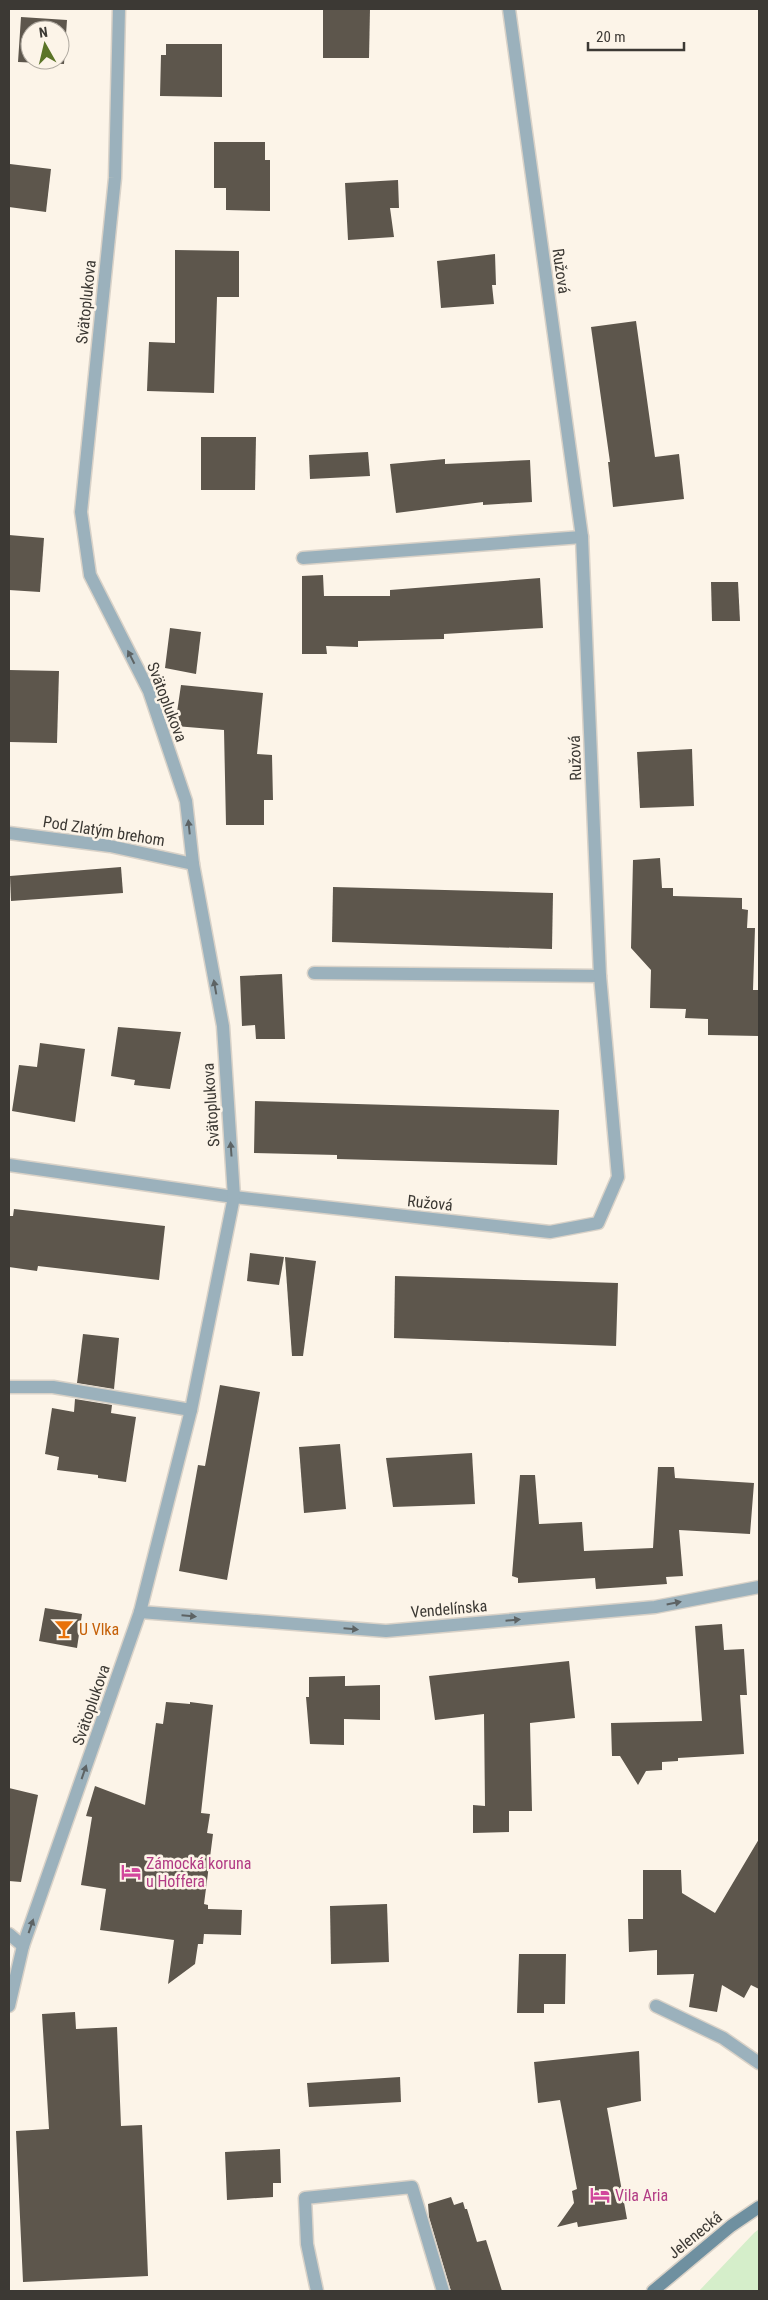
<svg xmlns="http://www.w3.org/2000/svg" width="768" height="2300" font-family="'Roboto Condensed',sans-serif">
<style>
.green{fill:#d5eeca}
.building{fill:#5d564c;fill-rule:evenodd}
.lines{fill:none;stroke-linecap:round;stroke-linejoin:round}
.lane-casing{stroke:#d9d2c8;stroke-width:15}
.street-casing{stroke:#d9d2c8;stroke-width:15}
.secondary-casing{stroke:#d9d2c8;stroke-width:15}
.lane{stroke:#9bb1bc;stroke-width:12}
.street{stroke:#9bb1bc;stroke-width:12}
.secondary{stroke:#6f90a0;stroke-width:12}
.oneway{fill:#5d6364}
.labels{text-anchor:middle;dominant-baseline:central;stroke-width:5;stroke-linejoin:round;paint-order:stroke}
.street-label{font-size:16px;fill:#3c3934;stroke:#fcf4e8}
.food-label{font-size:16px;fill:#c56008;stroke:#fcf4e8;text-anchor:start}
.hotel-label{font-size:16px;fill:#b23c85;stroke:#fcf4e8;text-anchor:start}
</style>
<rect width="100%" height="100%" fill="#fcf4e8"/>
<polygon class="green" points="759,2229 759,2291 699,2291 754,2233"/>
<g class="building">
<polygon points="323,9 370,9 369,58 323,58"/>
<path d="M 21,17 L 67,20 L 64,64 L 18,62 ZM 30,30 L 60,30 L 60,60 L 30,60 Z"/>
<polygon points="166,44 222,44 222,97 160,96 161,55 166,55"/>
<polygon points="214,142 265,142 265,160 270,160 270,211 226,210 226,188 214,188"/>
<polygon points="10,164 51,169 46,212 9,207"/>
<polygon points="398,180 399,208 390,208 394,237 348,240 345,183"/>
<polygon points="175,250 239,251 239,297 217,297 214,393 147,391 149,342 175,343"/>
<polygon points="495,254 496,285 492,285 494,304 441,308 437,261"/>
<polygon points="636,321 655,457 679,454 684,499 613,507 608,462 610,462 591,327"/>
<polygon points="201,437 256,437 255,490 201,490"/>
<polygon points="368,452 370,476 310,479 309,455"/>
<polygon points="445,459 445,464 530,460 532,502 483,505 483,502 396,513 390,464"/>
<polygon points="9,535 44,538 40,592 9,590"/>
<polygon points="323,575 324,596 390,596 390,590 540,578 543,628 444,634 444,639 358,641 358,647 326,646 327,654 302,654 302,576"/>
<polygon points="711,582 738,582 740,621 712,621"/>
<polygon points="170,628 201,632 196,674 165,668"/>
<polygon points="9,670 59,671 57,743 9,742"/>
<polygon points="181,685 263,693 257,754 272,755 273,800 264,800 264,825 226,825 224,730 175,726"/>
<polygon points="692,749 694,806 640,808 637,752"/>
<polygon points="660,858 662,888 673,888 673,896 742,898 742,909 748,910 747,928 755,928 753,990 759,990 759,1036 708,1035 708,1019 685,1018 686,1009 650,1008 651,970 631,948 633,860"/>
<polygon points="121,867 123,893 11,901 10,876"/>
<polygon points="333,887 553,893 552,949 332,942"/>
<polygon points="282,974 285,1039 256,1039 255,1025 242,1026 240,976"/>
<polygon points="118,1027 181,1032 170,1089 134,1085 135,1080 111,1076"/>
<polygon points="40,1043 85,1049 75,1122 12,1111 19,1065 37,1067"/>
<polygon points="255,1101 559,1110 557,1165 337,1159 337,1155 254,1153"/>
<polygon points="14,1209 165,1226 159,1280 38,1266 37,1271 9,1267 9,1216 13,1216"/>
<polygon points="250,1253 284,1257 279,1285 247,1281"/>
<polygon points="285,1257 316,1261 303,1356 292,1356"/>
<polygon points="395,1276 618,1283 616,1346 394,1338"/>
<polygon points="83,1334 119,1338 114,1389 77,1383"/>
<polygon points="220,1385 260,1392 227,1580 179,1571 198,1465 205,1466"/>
<polygon points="75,1399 112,1405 111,1413 136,1417 126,1482 98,1478 98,1475 57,1470 59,1457 45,1454 52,1408 74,1412"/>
<polygon points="340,1444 346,1509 304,1513 299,1447"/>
<polygon points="472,1453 475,1504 393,1507 386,1458"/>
<polygon points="658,1467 674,1467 675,1478 754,1483 750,1534 679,1530 683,1576 666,1577 667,1584 596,1589 595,1578 518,1583 518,1578 512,1576 520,1475 535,1475 539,1524 582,1522 584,1551 653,1548"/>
<polygon points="45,1608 82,1614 77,1648 39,1641"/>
<polygon points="722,1624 724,1650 744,1649 747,1695 740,1695 744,1754 678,1758 678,1761 662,1762 662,1770 646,1771 638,1785 620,1756 612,1756 611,1723 702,1721 695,1626"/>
<polygon points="569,1661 575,1718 530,1723 532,1811 509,1811 509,1832 473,1833 473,1805 485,1806 484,1714 435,1720 429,1676"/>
<polygon points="345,1676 345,1686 380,1685 380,1720 344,1719 344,1745 310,1744 306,1697 309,1697 309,1677"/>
<polygon points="166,1702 190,1704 190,1702 213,1705 201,1813 210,1814 207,1833 213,1834 204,1904 208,1905 208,1909 242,1910 241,1935 204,1934 203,1944 198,1944 195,1964 168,1984 174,1940 100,1930 106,1889 81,1885 92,1817 86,1816 95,1786 145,1805 156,1723 163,1724"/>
<polygon points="9,1788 38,1795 21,1882 9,1881"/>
<polygon points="759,1839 759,1989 751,1985 744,1998 722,1985 717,2012 689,2007 694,1974 657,1975 657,1950 629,1952 628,1919 643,1919 643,1870 681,1870 682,1893 715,1913"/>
<polygon points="387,1904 389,1962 331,1964 330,1906"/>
<polygon points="519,1954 566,1954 565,2004 544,2004 544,2013 517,2013"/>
<polygon points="75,2012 76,2029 117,2027 121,2126 142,2125 148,2276 23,2282 16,2131 49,2129 42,2014"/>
<polygon points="639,2051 641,2101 607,2108 627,2219 578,2227 577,2222 557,2227 574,2203 572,2191 577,2189 560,2100 538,2103 534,2062"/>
<polygon points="400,2077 401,2102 309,2107 307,2083"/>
<polygon points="280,2149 281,2183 273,2183 273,2197 227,2200 225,2152"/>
<polygon points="451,2197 454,2205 463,2202 465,2209 467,2209 477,2242 486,2240 502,2291 451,2291 429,2217 428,2204"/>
</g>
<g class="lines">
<defs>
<g id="lane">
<polyline points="656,2006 723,2038 759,2063"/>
<polyline points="317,2291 307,2244 305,2198 412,2187 443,2291"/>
</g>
<g id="street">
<polyline points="303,558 582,537"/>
<polyline points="9,833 110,846 193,864"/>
<polyline points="314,973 600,976"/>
<polyline points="9,1165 234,1197 550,1232 598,1223 618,1177 600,976 582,537 509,9"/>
<polyline points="9,1387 53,1387 191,1410"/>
<polyline points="140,1612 386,1631 655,1607 759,1587"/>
<polyline points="9,1934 23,1946"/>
<polyline points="9,2006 23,1946 140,1612 191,1410 234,1197 223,1026 193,864 186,801 149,691 90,575 81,512 115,178 119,9"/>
</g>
<polyline id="secondary" points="653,2291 731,2226 759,2207"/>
</defs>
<use href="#lane" class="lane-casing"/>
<use href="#street" class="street-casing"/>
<use href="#secondary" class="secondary-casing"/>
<use href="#lane" class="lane"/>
<use href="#street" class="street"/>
<use href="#secondary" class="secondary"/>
</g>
<defs><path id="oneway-solid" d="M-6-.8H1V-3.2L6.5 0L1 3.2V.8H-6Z" transform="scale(1.25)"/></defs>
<g class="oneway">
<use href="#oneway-solid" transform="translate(131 657) rotate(-117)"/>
<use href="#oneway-solid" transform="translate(189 827) rotate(-96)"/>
<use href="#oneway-solid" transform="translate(215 987) rotate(-100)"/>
<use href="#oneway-solid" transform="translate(231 1149) rotate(-94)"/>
<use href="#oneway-solid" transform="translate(674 1603) rotate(-11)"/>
<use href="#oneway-solid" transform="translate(189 1616) rotate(5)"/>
<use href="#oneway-solid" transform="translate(513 1620) rotate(-5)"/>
<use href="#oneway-solid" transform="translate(351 1629) rotate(5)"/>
<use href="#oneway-solid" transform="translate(84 1772) rotate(-71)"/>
<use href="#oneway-solid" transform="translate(31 1926) rotate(-71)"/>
</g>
<defs>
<symbol id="bar-bare" viewBox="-9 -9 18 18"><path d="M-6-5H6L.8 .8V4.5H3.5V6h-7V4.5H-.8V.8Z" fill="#e8710a" stroke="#fcf4e8" stroke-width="2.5" paint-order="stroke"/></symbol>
<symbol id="hotel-bare" viewBox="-9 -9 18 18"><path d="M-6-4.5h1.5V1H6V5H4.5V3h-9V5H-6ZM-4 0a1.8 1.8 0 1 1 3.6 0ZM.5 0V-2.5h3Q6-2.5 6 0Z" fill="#d1479c" stroke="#fcf4e8" stroke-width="2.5" paint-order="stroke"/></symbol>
</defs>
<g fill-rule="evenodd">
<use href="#bar-bare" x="50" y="1615" width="28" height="28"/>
<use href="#hotel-bare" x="117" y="1858" width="28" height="28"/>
<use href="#hotel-bare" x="586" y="2181" width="28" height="28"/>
</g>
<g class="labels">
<g class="street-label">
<text transform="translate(561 271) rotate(82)">Ružová</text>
<text transform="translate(86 302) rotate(-84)">Svätoplukova</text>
<text transform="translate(167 702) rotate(69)">Svätoplukova</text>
<text transform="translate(575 758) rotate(-92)">Ružová</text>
<text transform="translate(104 831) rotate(9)">Pod Zlatým brehom</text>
<text transform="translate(211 1105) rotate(-94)">Svätoplukova</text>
<text transform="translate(430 1203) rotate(6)">Ružová</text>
<text transform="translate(449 1609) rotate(-5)">Vendelínska</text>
<text transform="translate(91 1705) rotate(-71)">Svätoplukova</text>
<text transform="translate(695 2235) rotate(-39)">Jelenecká</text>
</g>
<g class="food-label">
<text x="79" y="1629">U Vlka</text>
</g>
<g class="hotel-label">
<text x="146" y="1863">Zámocká koruna<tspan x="146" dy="18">u Hoffera</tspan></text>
<text x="615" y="2195">Vila Aria</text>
</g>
</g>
<rect width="768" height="2300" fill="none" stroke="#3c3934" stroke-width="20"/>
<g transform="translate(45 45) rotate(352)"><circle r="24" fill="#fcf4e8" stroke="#afa9a0"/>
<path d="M0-4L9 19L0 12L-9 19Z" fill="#5b7427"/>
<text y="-8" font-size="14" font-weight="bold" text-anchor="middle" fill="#3c3934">N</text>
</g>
<path d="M588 42v8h96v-8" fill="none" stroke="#3c3934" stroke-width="2.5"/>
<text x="596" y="42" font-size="15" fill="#3c3934" stroke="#fcf4e8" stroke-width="4" paint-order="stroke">20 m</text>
</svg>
